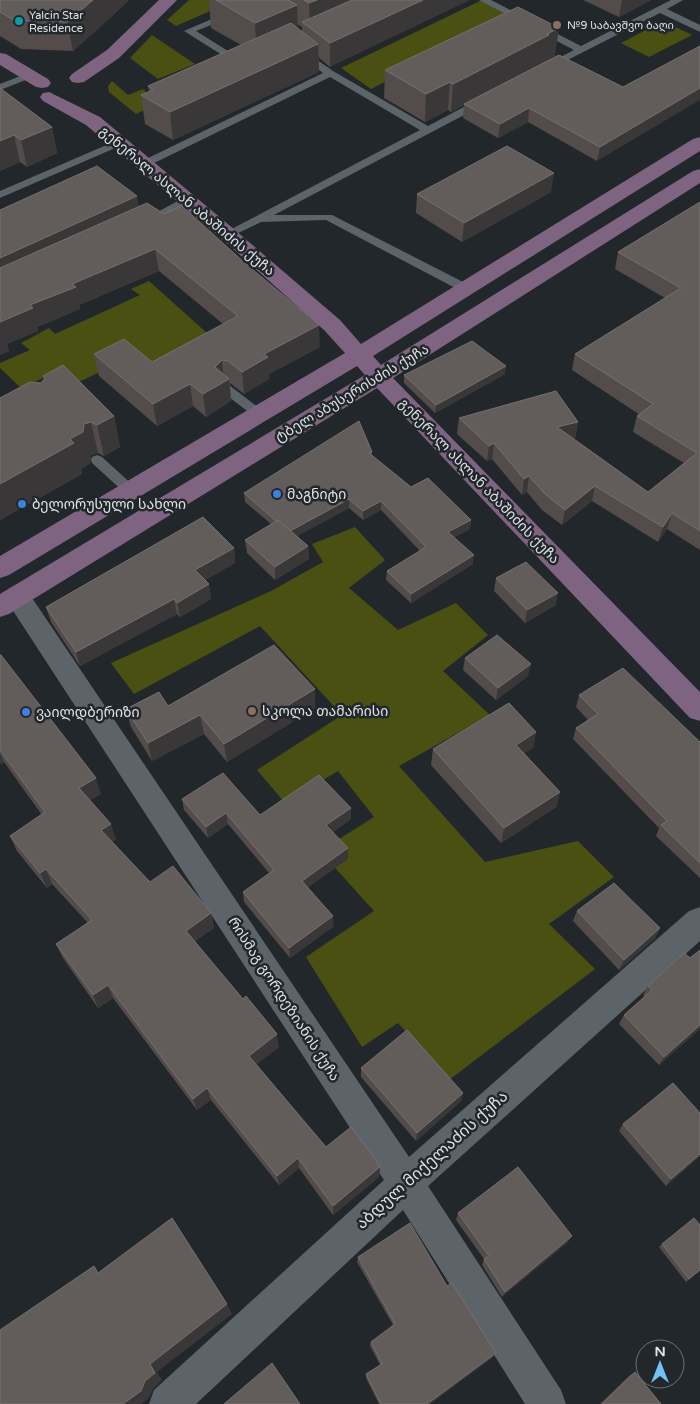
<svg xmlns="http://www.w3.org/2000/svg" width="700" height="1404" font-family="'Varela Round','Noto Sans Georgian',sans-serif">
<style>
.green{fill:#4a5011}
.lines{fill:none;stroke-linecap:round;stroke-linejoin:round}
.lane{fill:#5d6469;fill-rule:evenodd}
.street{fill:#5d6469;fill-rule:evenodd}
.secondary{fill:#7f6482;fill-rule:evenodd}
.wall{fill:#534c4a;fill-rule:evenodd}
.shaded-wall{fill:#393737}
.building{fill:#625c5a;stroke:#767170}
.culture-dot{fill:#0f9aa8;stroke:#22272c;stroke-width:2}
.education-dot{fill:#8d6e63;stroke:#22272c;stroke-width:2}
.shop-dot{fill:#3f7fe0;stroke:#22272c;stroke-width:2}
.labels{text-anchor:middle;dominant-baseline:central;stroke-width:5;stroke-linejoin:round;paint-order:stroke}
.far-poi-label{font-size:11px;fill:#dee2e5;stroke:#22272c;text-anchor:start}
.street-label{font-size:14px;fill:#dee2e5;stroke:#22272c}
.poi-label{font-size:14px;fill:#dee2e5;stroke:#22272c;text-anchor:start}
.near-street-label{font-size:16px;fill:#dee2e5;stroke:#22272c}
</style>
<rect width="100%" height="100%" fill="#22272c"/>
<g class="green">
<polygon points="189,0 235,0 176,26 167,20"/>
<polygon points="482,0 515,16 371,89 341,68"/>
<polygon points="663,21 692,35 649,57 621,43"/>
<polygon points="152,35 195,64 158,79 130,58"/>
<polygon points="112,81 128,95 143,89 158,103 136,114 109,92 108,86"/>
<polygon points="149,281 218,343 164,373 136,355 70,386 52,374 21,388 0,368 0,363 30,350 21,343 49,328 55,334 140,295 131,289"/>
<polygon points="355,527 385,560 349,588 398,630 456,603 488,635 443,671 490,715 399,766 485,862 578,841 614,877 549,924 595,969 449,1080 398,1023 362,1047 306,957 374,911 320,851 374,817 338,771 285,803 257,770 342,715 260,626 134,694 111,663 271,591 323,562 312,544"/>
</g>
<g class="lines">
<g class="lane">
<polygon points="479,0 491,0 581,46 671,0 683,0 667,9 700,25 700,32 660,13 548,70 545,69 545,65 574,50"/>
<polygon points="228,12 231,13 231,17 196,31 244,61 244,65 238,65 184,31"/>
<polygon points="303,50 333,71 428,126 477,100 485,100 485,104 274,215 332,215 469,285 471,288 469,291 461,291 326,220 261,222 232,236 228,237 222,234 420,130 330,77 148,166 140,166 139,164 140,162 323,73 300,55 300,51"/>
<polygon points="28,73 33,76 31,78 0,90 0,84"/>
<polygon points="118,140 122,141 123,143 122,145 0,198 0,191"/>
<polygon points="187,196 191,197 192,199 191,201 148,224 144,225 139,222"/>
<polygon points="225,384 229,385 263,411 265,414 263,417 255,417 221,391 219,388"/>
<polygon points="97,455 102,457 136,488 138,491 136,494 126,494 92,463 91,460 92,457"/>
</g>
<polygon class="street" points="17,586 26,589 409,1157 689,911 700,907 700,941 428,1186 561,1390 566,1404 525,1404 403,1210 196,1404 149,1404 154,1390 384,1180 8,603 4,596 8,589"/>
<g class="secondary">
<polygon points="159,0 177,0 119,58 84,82 78,83 72,82 69,78 72,74 107,50"/>
<polygon points="0,53 6,54 48,79 51,83 48,87 42,88 36,87 0,65"/>
<polygon points="49,92 100,117 235,230 340,320 361,344 693,139 700,137 700,151 373,356 381,365 693,171 700,169 700,183 393,378 700,692 700,721 690,718 377,388 9,614 0,617 0,594 365,375 357,366 9,575 0,578 0,556 345,353 324,330 221,238 86,125 43,101 40,97 43,93"/>
</g>
</g>
<g class="wall">
<polygon points="0,0 129,0 111,17 73,51 21,49 0,36"/>
<path d="M 209,0 L 350,0 L 330,67 L 318,57 L 319,72 L 173,140 L 145,124 L 141,95 L 149,92 L 148,86 L 241,45 L 211,28 ZM 297,24 L 302,27 L 302,32 L 298,29 Z"/>
<polygon points="583,0 651,0 619,17"/>
<polygon points="555,56 546,61 545,62 623,87 597,161 528,122 498,138 463,118 464,105 451,112 448,110 425,122 384,98 385,70"/>
<polygon points="0,88 52,127 57,153 27,167 20,162 0,171"/>
<polygon points="551,192 462,242 416,213 417,194"/>
<polygon points="700,202 700,550 667,529 658,542 592,501 562,525 542,510 527,492 522,495 492,459 487,461 457,434 459,418 578,422 575,438 573,438 648,492 684,463 633,432 637,416 640,415 572,370 575,354 665,298 615,269 618,252"/>
<polygon points="139,207 320,347 269,374 269,379 244,394 230,383 231,401 206,417 193,406 157,426 99,376 94,354 152,362 223,324 159,271 79,305 80,309 37,327 38,331 7,344 9,351 0,355 0,210"/>
<polygon points="505,374 435,413 404,383 404,375"/>
<polygon points="43,376 114,416 120,447 104,456 98,453 91,455 90,463 81,469 82,474 0,520 0,398 41,383 44,380"/>
<polygon points="372,452 372,455 411,487 471,520 470,529 454,537 473,564 411,603 386,580 387,571 420,551 381,510 363,520 349,508 297,536 308,546 309,559 275,580 247,553 245,540 271,524 245,502 244,493"/>
<polygon points="234,548 235,563 205,580 209,584 211,599 180,617 177,614 80,666 51,622 46,607"/>
<polygon points="496,578 556,605 525,623 494,591"/>
<polygon points="0,655 101,794 90,800 116,839 112,842 150,882 211,913 214,928 195,941 279,1047 256,1064 326,1147 380,1167 379,1177 333,1215 299,1168 279,1185 211,1100 197,1110 113,998 98,1008 63,958 56,944 88,923 52,884 47,888 17,851 10,836 42,815 4,762 0,764"/>
<polygon points="465,658 528,676 496,700 463,670"/>
<polygon points="315,689 315,708 227,762 204,734 152,761 131,727 126,709 168,706"/>
<polygon points="579,695 700,742 700,878 656,836 659,828 573,739 576,728 588,720 576,707"/>
<polygon points="536,732 533,748 524,753 560,792 556,807 501,843 431,765 433,749"/>
<polygon points="182,799 260,815 351,808 351,819 333,832 348,859 308,887 334,926 290,958 244,902 243,892 269,873 228,824 208,838 184,810"/>
<polygon points="577,911 660,928 655,938 619,970 573,921"/>
<polygon points="700,950 700,1029 659,1065 619,1024 624,1015 645,997 643,995 648,986 690,958"/>
<polygon points="361,1068 463,1093 461,1101 416,1141 361,1077"/>
<polygon points="700,1113 700,1156 666,1186 619,1131 623,1124"/>
<polygon points="458,1213 568,1242 502,1297 482,1265 484,1259 456,1220"/>
<polygon points="662,1244 700,1270 686,1282 659,1247"/>
<polygon points="358,1257 447,1286 493,1357 430,1404 379,1404 366,1378 366,1374 380,1365 370,1346 371,1342 393,1325 357,1262"/>
<polygon points="635,1372 661,1404 600,1404 630,1375"/>
</g>
<g class="shaded-wall">
<polygon points="93,0 129,0 111,17 73,51 67,22"/>
<polygon points="317,0 350,0 350,14 310,29 309,3"/>
<polygon points="423,0 470,0 330,67 330,43"/>
<polygon points="622,0 651,0 619,17"/>
<polygon points="297,5 298,37 257,55 255,23"/>
<polygon points="559,28 555,56 546,61 545,63 464,104 464,105 451,112 453,84"/>
<polygon points="318,44 319,72 173,140 170,112"/>
<polygon points="450,82 448,110 425,122 426,94"/>
<polygon points="700,88 700,100 597,161 600,147"/>
<polygon points="529,108 528,122 498,138 500,124"/>
<polygon points="52,127 57,153 27,167 21,140"/>
<polygon points="14,135 20,162 0,171 0,141"/>
<polygon points="554,173 551,192 462,242 464,223"/>
<polygon points="137,196 141,218 0,283 0,258"/>
<polygon points="155,249 159,271 79,305 80,309 37,327 38,331 7,344 9,351 0,355 0,322 30,305 72,284"/>
<polygon points="319,325 320,347 269,374 269,379 244,394 242,372 264,354"/>
<polygon points="222,360 224,382 229,379 231,401 206,417 203,394 215,367"/>
<polygon points="506,366 505,374 435,413 436,405"/>
<polygon points="190,384 193,406 157,426 153,404"/>
<polygon points="114,416 120,447 104,456 97,425"/>
<polygon points="91,422 98,453 91,455 90,463 81,469 82,474 0,520 0,484 84,424"/>
<polygon points="578,422 575,438 554,443 557,427"/>
<polygon points="494,443 492,459 487,461 489,446"/>
<polygon points="529,476 527,492 522,495 524,479"/>
<polygon points="595,486 592,501 562,525 565,510"/>
<polygon points="349,499 349,508 290,540 289,532"/>
<polygon points="381,501 381,510 363,520 363,511"/>
<polygon points="672,513 667,529 658,542 663,527"/>
<polygon points="471,520 470,529 448,541 448,532"/>
<polygon points="308,546 309,559 275,580 275,567"/>
<polygon points="234,548 235,563 197,585 195,570"/>
<polygon points="474,555 473,564 411,603 411,594"/>
<polygon points="209,584 211,599 180,617 177,603"/>
<polygon points="558,593 556,605 525,623 527,610"/>
<polygon points="174,599 177,614 80,666 76,652"/>
<polygon points="531,664 528,676 496,700 498,688"/>
<polygon points="315,689 315,708 227,762 224,744"/>
<polygon points="200,715 204,734 152,761 148,743"/>
<polygon points="536,732 533,748 512,761 516,745"/>
<polygon points="0,753 4,762 0,764"/>
<polygon points="96,778 101,794 85,804 79,788"/>
<polygon points="560,792 556,807 501,843 504,828"/>
<polygon points="351,808 351,819 327,836 326,825"/>
<polygon points="226,813 228,824 208,838 206,827"/>
<polygon points="111,824 116,839 106,846 101,830"/>
<polygon points="348,848 348,859 303,891 302,881"/>
<polygon points="46,869 52,884 47,888 40,873"/>
<polygon points="211,913 214,928 190,944 186,931"/>
<polygon points="333,916 334,926 290,958 289,948"/>
<polygon points="660,928 655,938 619,970 624,960"/>
<polygon points="108,985 113,998 98,1008 93,995"/>
<polygon points="700,1025 700,1029 659,1065 664,1057"/>
<polygon points="277,1034 279,1047 252,1068 249,1056"/>
<polygon points="207,1088 211,1100 197,1110 193,1099"/>
<polygon points="463,1093 461,1101 416,1141 417,1133"/>
<polygon points="700,1154 700,1156 666,1186 671,1179"/>
<polygon points="298,1158 299,1168 279,1185 277,1176"/>
<polygon points="380,1167 379,1177 333,1215 333,1206"/>
<polygon points="572,1236 568,1242 502,1297 505,1292"/>
<polygon points="227,1304 232,1314 157,1372 162,1380 153,1389 149,1398 141,1404 123,1404 150,1364"/>
<polygon points="496,1353 493,1357 430,1404 427,1404"/>
</g>
<g class="building">
<polygon points="0,0 93,0 67,22 14,20 0,12"/>
<polygon points="216,0 288,0 297,5 255,23"/>
<polygon points="304,0 317,0 309,3"/>
<polygon points="352,0 423,0 330,43 302,22"/>
<polygon points="518,7 559,28 547,34 549,35 453,84 450,82 426,94 385,70"/>
<polygon points="291,23 318,44 170,112 141,95 153,90 148,86"/>
<polygon points="700,46 700,88 600,147 529,108 500,124 464,104 559,55 623,87"/>
<polygon points="0,88 52,127 21,140 14,135 0,141"/>
<polygon points="507,146 554,173 464,223 417,194"/>
<polygon points="97,166 137,196 0,258 0,210"/>
<polygon points="700,202 700,531 672,513 663,527 595,486 565,510 545,494 529,476 524,479 494,443 489,446 459,418 556,391 578,422 557,427 648,492 697,453 637,416 653,404 575,354 681,288 618,252"/>
<polygon points="147,203 164,214 182,206 246,264 319,325 264,354 268,357 242,372 228,361 222,360 215,367 229,379 203,394 190,384 153,404 94,354 124,339 152,362 238,316 155,249 72,284 76,287 30,305 33,308 0,322 0,268"/>
<polygon points="472,341 506,366 436,405 404,375"/>
<polygon points="63,365 114,416 97,425 91,422 84,424 83,432 70,439 74,443 0,484 0,398 30,382 41,383 45,378 43,376"/>
<polygon points="359,421 372,452 369,453 411,487 428,478 471,520 448,532 474,555 411,594 387,571 426,547 381,501 363,511 349,499 290,531 278,520 276,521 244,493"/>
<polygon points="203,517 234,548 195,570 209,584 177,603 174,599 76,652 46,607"/>
<polygon points="278,520 308,546 275,567 245,540"/>
<polygon points="526,562 558,593 527,610 496,578"/>
<polygon points="497,635 531,664 498,688 465,658"/>
<polygon points="274,645 315,689 224,744 200,715 148,743 126,709 159,692 168,706"/>
<polygon points="0,655 1,655 96,778 79,788 111,824 101,830 150,882 173,866 211,913 186,931 243,999 246,996 277,1034 249,1056 326,1147 351,1127 371,1153 380,1167 333,1206 298,1158 277,1176 207,1088 193,1099 108,985 93,995 56,944 92,920 46,869 40,873 10,836 45,812 0,750"/>
<polygon points="623,668 700,742 700,863 661,825 667,821 576,728 598,714 579,695"/>
<polygon points="509,703 536,732 516,745 560,792 504,828 433,749"/>
<polygon points="223,773 260,815 319,775 351,808 326,825 348,848 302,881 333,916 289,948 243,892 274,870 226,813 206,827 182,799"/>
<polygon points="614,883 660,928 624,960 577,911"/>
<polygon points="700,950 700,1025 664,1057 624,1015 652,990 648,986 684,953 690,958"/>
<polygon points="407,1030 463,1093 417,1133 361,1068"/>
<polygon points="673,1083 700,1113 700,1154 671,1179 623,1124"/>
<polygon points="518,1167 572,1236 505,1292 484,1259 489,1256 458,1213"/>
<polygon points="172,1218 227,1304 150,1364 155,1373 145,1381 141,1391 123,1404 0,1404 0,1330 94,1266 98,1273"/>
<polygon points="694,1218 700,1225 700,1270 689,1279 662,1244"/>
<polygon points="410,1223 447,1286 452,1283 496,1353 427,1404 381,1404 366,1374 382,1364 371,1342 395,1324 358,1257"/>
<polygon points="272,1363 300,1404 224,1404"/>
<polygon points="635,1372 661,1404 602,1404"/>
</g>
<circle class="culture-dot" cx="19" cy="21" r="5"/>
<g class="education-dot">
<circle cx="557" cy="25" r="5"/>
<circle cx="252" cy="711" r="5"/>
</g>
<g class="shop-dot">
<circle cx="277" cy="494" r="5"/>
<circle cx="22" cy="504" r="5"/>
<circle cx="26" cy="712" r="5"/>
</g>
<g class="labels">
<g class="far-poi-label">
<text x="29" y="15">Yalcin Star<tspan x="29" dy="13">Residence</tspan></text>
<text x="567" y="25">№9 საბავშვო ბაღი</text>
</g>
<g class="street-label">
<text transform="translate(187 201) rotate(40)">გენერალ ასლან აბაშიძის ქუჩა</text>
<text transform="translate(352 393) rotate(-31)">ტბელ აბუსერისძის ქუჩა</text>
<text transform="translate(479 481) rotate(46)">გენერალ ასლან აბაშიძის ქუჩა</text>
<text transform="translate(284 999) rotate(57)">რისმაგ გორდეზიანის ქუჩა</text>
</g>
<g class="poi-label">
<text x="287" y="494">მაგნიტი</text>
<text x="32" y="504">ბელორუსული სახლი</text>
<text x="262" y="711">სკოლა თამარისი</text>
<text x="36" y="712">ვაილდბერიზი</text>
</g>
<g class="near-street-label">
<text transform="translate(432 1160) rotate(-42)">აბდულ მიქელაძის ქუჩა</text>
</g>
</g>
<g transform="translate(660 1364)"><circle r="24" fill="#22272c" stroke="#6d7276"/>
<path d="M0-4L9 19L0 12L-9 19Z" fill="#73c1f6"/>
<text y="-8" font-size="14" font-weight="bold" text-anchor="middle" fill="#dee2e5">N</text>
</g>
</svg>
